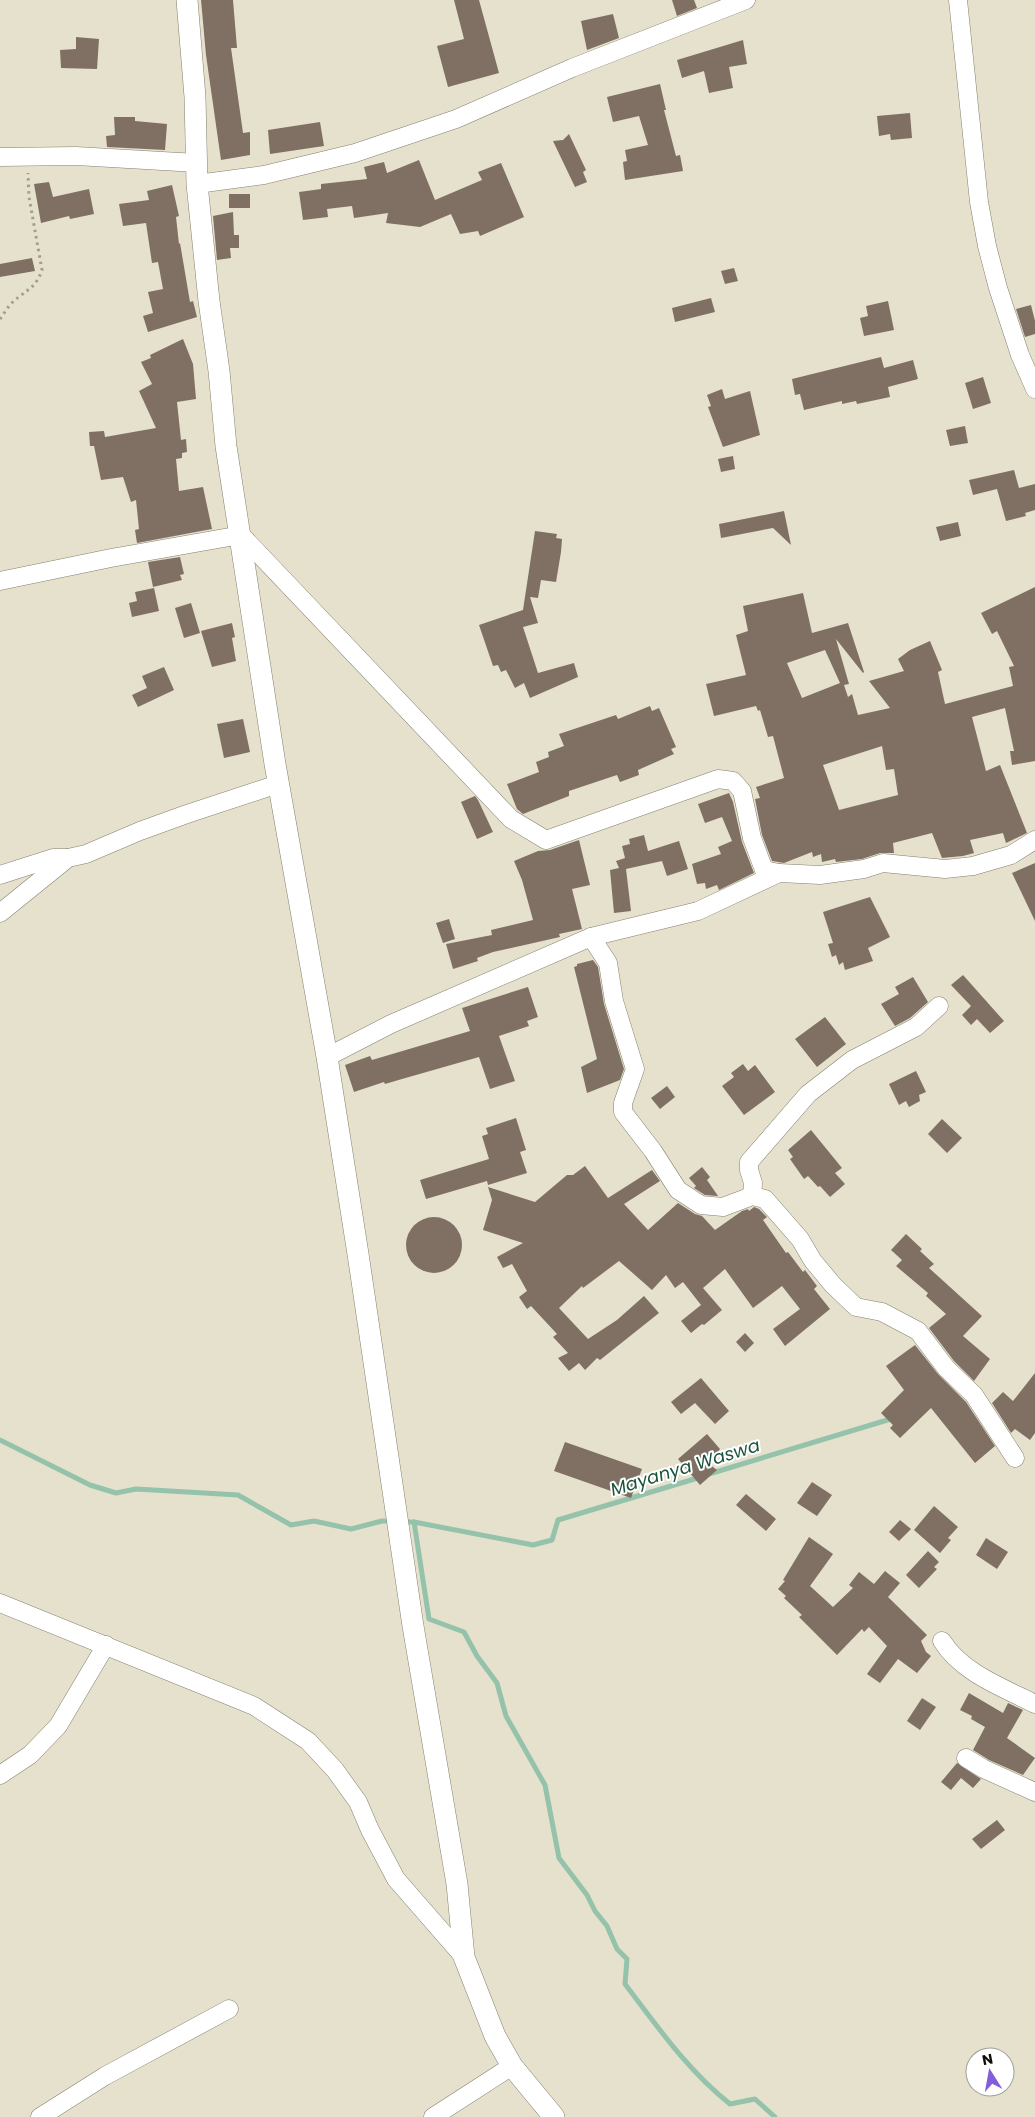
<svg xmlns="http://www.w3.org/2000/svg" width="1035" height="2117" font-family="Poppins,sans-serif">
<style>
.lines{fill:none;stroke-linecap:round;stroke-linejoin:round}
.stream{stroke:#94c2ab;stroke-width:5}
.building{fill:#7f7063;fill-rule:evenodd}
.minor-casing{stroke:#84806e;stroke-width:19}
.tertiary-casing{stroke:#84806e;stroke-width:22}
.path{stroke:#a29e8f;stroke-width:3;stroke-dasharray:2.5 4;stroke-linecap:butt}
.minor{stroke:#fff;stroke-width:18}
.tertiary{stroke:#fff;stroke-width:21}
.labels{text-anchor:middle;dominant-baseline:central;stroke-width:4;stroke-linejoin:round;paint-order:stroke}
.water-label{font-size:18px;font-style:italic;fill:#1c553d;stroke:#fff}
</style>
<rect width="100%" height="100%" fill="#e6e1cd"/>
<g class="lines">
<g class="stream">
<polyline points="0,1440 90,1485 116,1493 136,1489 238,1495 291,1525 314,1521 351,1529 382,1521 392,1521"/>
<polyline points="709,1474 894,1418"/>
<polyline points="402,1522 414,1522 533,1545 552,1540 558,1520 701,1477"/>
<path d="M 414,1522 L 429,1619 L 464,1632 L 477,1656 L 497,1683 L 506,1716 L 545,1785 L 559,1858 L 587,1895 L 595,1911 L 607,1926 L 617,1949 L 627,1959 L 625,1984 C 657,2026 688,2071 730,2104 L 755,2099 L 775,2117"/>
</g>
</g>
<g class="building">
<polygon points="201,0 233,0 237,48 231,48 243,133 250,132 250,155 221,160 206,55"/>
<polygon points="454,0 479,0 499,73 448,87 437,46 464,39"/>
<polygon points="672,0 694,0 697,8 677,16"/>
<polygon points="613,14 619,38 587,50 581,21"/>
<polygon points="76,37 99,39 97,69 61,68 60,50 76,49"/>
<polygon points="743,40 747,64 729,67 733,88 709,93 704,71 682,78 677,60"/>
<polygon points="660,84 666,110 664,110 676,156 680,155 683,171 625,180 623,162 627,161 625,150 648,145 639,116 613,122 607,97"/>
<polygon points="910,113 912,138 891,140 890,134 879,136 877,116"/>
<polygon points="114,117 135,117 135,121 167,124 165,150 107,147 106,136 115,135"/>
<polygon points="320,122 324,146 270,154 268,130"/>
<polygon points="569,134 586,170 583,172 587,182 575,187 553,141 563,140"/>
<polygon points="419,160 435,200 482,180 478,172 501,163 524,217 480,236 478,231 460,234 451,214 420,227 386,223 388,213 354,218 352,206 327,209 328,217 303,220 299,192 321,189 321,184 367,179 364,167 384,162 387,173"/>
<polygon points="49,182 53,197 89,189 94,214 70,219 69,216 41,223 34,184"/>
<polygon points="172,185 179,216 176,217 179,244 180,243 190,302 193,301 197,317 148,332 143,316 153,313 148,292 163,289 158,262 152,263 146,223 123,226 119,204 149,200 147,191"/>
<rect x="229" y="194" width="21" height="14"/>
<polygon points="233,212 234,235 239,235 239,248 230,248 231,258 217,260 213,216"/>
<polygon points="32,258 35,271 0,277 0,264"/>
<polygon points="734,268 738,281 725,284 721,271"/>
<polygon points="711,298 715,312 675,322 672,308"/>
<polygon points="888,301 894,330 864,336 860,318 868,316 866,306"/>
<polygon points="1031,305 1035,321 1035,334 1025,337 1016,309"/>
<polygon points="183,339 193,364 196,399 177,402 181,440 186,439 187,452 182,453 182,458 176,459 179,491 203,487 212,529 137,543 135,530 139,529 136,500 131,502 123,477 101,480 94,446 90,446 89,432 104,431 105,437 156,428 139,391 152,384 141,362 151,358 150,355"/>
<polygon points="881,357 884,368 913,360 918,379 888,387 890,397 857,404 856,401 842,404 842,401 804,410 800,394 795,395 792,379"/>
<polygon points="983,377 991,403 973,409 965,383"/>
<polygon points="722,389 725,399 750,391 760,435 723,447 708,407 711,406 707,395"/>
<polygon points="965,426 968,443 950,446 946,430"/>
<polygon points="733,456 735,469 721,472 718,459"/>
<polygon points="1014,470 1019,488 1035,484 1035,510 1025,513 1026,516 1006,521 997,489 973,495 969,480"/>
<polygon points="784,511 791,545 773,528 721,538 719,524"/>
<polygon points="958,522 961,536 940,541 936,527"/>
<polygon points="535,531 557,534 556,538 562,539 561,552 556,582 541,580 538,598 530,597 538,623 523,627 538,673 574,663 578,677 530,698 524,683 515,688 506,670 501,672 498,665 493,666 479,625 523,610"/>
<polygon points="180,557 184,574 180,575 182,580 153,587 148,562"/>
<path d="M 1035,587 L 1035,761 L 1012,765 L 1010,751 L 1014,751 L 1005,708 L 972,717 L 986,771 L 1000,765 L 1027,833 L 1006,843 L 1003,833 L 970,840 L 974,853 L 963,856 L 942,858 L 932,833 L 893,843 L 894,853 L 880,853 L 862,859 L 836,862 L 835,859 L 822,862 L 821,854 L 813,857 L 812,852 L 784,863 L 772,861 L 762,835 L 755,799 L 760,798 L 756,787 L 784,778 L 773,736 L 768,737 L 760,710 L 758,711 L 756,706 L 714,716 L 706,684 L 746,675 L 736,635 L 748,631 L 743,606 L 803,593 L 812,633 L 848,623 L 864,672 L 863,673 L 836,639 L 849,684 L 844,685 L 848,697 L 852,694 L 858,715 L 890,708 L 869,681 L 904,671 L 898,659 L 910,650 L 930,641 L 942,670 L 938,672 L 945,704 L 1013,686 L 1009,667 L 1014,666 L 997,631 L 992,634 L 981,613 ZM 825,650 L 840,683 L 802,698 L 787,663 ZM 882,746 L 886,770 L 894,769 L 898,795 L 839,810 L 823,765 Z"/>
<polygon points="154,588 159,611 132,617 129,603 137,601 135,592"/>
<polygon points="191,603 200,633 184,638 175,608"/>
<polygon points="232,623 235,637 232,638 236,661 212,667 201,631"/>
<polygon points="164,667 174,690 138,707 132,695 147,688 142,676"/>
<polygon points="650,706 652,711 659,708 676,747 671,749 674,754 638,770 639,775 620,782 617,775 569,791 569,796 523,814 517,809 507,784 539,772 536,762 549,757 548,752 564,746 559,734 616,715 618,719"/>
<polygon points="243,719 250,752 224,758 217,724"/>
<polygon points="729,793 733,802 742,842 754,873 719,890 717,885 706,889 705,883 697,884 692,864 721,854 718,847 732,841 722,817 705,823 698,804"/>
<polygon points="475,796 478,800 493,832 477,839 461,802"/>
<polygon points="644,835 648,851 679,841 688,869 667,876 662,861 626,869 631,911 614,913 610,870 619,868 616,861 625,858 622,846 630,844 629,839"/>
<polygon points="579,840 590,885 572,889 582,929 559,934 560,937 493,952 477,958 478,961 453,969 446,944 492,935 491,930 533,920 522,880 514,861 538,851 550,850"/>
<polygon points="1035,863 1035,921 1012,873"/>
<polygon points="870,897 890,937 868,948 873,961 845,970 843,962 839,965 836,955 832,957 828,944 833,943 823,912"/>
<polygon points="449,919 455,939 443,943 436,923"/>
<polygon points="593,960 598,967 604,1004 624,1069 620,1080 587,1093 581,1067 597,1059 574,967 577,966 577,964"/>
<polygon points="963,975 1004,1021 990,1033 977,1019 971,1025 962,1015 971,1006 951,985"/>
<polygon points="913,977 928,1002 910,1018 895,1026 881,1004 899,994 895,987"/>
<polygon points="528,987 538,1017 527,1021 529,1026 499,1036 515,1081 490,1089 479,1057 402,1079 385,1084 384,1082 354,1092 345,1065 370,1056 372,1060 470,1031 462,1008"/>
<polygon points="825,1017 846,1044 817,1067 795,1039"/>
<polygon points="743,1064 748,1071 755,1065 775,1092 744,1115 722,1086 734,1077 731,1073"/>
<polygon points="916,1071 926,1092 919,1095 920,1101 909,1107 906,1101 899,1105 889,1084"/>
<polygon points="667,1086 675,1097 660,1109 651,1098"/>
<polygon points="516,1118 526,1150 520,1152 527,1173 488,1185 487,1181 426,1199 420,1180 489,1159 482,1136 488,1134 486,1128"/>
<polygon points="942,1119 962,1138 947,1153 928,1134"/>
<polygon points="811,1130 842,1168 835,1173 845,1184 830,1197 820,1186 818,1187 808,1176 804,1179 790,1159 793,1157 788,1150"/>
<polygon points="585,1166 608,1198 652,1170 660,1181 624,1204 648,1230 678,1203 695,1214 702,1216 715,1230 742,1211 748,1209 749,1211 754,1207 759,1209 767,1217 763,1220 786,1253 788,1252 803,1272 805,1270 817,1286 814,1289 830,1309 785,1346 773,1329 800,1309 782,1286 753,1308 725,1269 703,1288 722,1310 704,1325 702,1324 691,1333 681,1321 701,1305 683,1282 675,1288 666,1275 652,1290 619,1261 583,1288 582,1286 559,1308 588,1339 617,1320 644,1296 659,1313 600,1360 597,1358 585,1370 579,1363 569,1371 558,1358 568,1353 553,1337 557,1334 531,1306 527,1309 519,1297 527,1291 512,1264 503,1268 497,1257 523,1243 483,1230 492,1200 488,1187 535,1202 567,1175 573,1175"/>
<polygon points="702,1167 710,1177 707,1180 718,1196 705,1195 694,1188 696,1186 689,1178"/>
<circle cx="434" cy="1245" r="28"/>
<polygon points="906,1234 922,1249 920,1251 934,1264 929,1268 982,1316 963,1336 990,1359 974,1381 954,1361 929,1328 946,1314 926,1296 928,1293 896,1266 902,1260 891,1250"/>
<polygon points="745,1333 754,1343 745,1352 736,1342"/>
<polygon points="915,1345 938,1374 966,1402 995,1446 975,1463 931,1408 900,1438 890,1428 893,1425 881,1413 904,1390 886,1366"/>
<polygon points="1035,1373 1035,1433 1030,1440 1015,1429 1011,1433 992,1403 1003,1392 1013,1401"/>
<polygon points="701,1378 729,1411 715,1424 695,1403 681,1414 671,1402"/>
<polygon points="707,1434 720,1449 709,1464 717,1470 700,1485 678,1459"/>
<polygon points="565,1442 642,1469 631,1498 554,1471"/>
<polygon points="812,1482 832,1495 817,1516 797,1503"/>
<polygon points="746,1494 776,1519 766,1531 736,1505"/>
<polygon points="934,1506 958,1527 948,1538 951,1540 940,1553 914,1530"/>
<polygon points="900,1520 911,1529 899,1541 889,1532"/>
<polygon points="809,1537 833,1554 810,1586 833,1607 853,1588 849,1585 859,1572 874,1584 885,1571 900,1583 888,1597 927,1635 921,1641 926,1652 931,1656 917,1673 898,1659 880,1683 867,1674 887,1646 869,1627 864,1632 862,1629 837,1655 799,1617 802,1615 784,1598 786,1596 778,1589 785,1581 783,1580"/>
<polygon points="986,1538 1008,1552 997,1569 976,1555"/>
<polygon points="928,1551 939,1562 934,1567 937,1569 919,1588 906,1575"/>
<polygon points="969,1693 1003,1713 1008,1703 1023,1710 1007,1738 1035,1758 1023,1775 989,1760 973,1750 985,1727 971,1719 972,1716 960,1710"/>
<polygon points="922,1698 936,1707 920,1730 907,1721"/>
<polygon points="957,1763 981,1779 973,1788 961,1778 951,1790 941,1782"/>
<polygon points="997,1820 1005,1830 981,1849 972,1839"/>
</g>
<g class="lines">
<defs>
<g id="minor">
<polyline points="958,0 979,202 987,246 998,288 1020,355 1035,389"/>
<polyline points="0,157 76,156 197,163"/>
<polyline points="197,184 264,175 355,153 456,119 572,68 746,0"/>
<polyline points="0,581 111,558 241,535 511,819 546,840 718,779 733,781 742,791 752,838 764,870 779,873"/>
<polyline points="0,875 53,858 67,858"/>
<polyline points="0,913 68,858 86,854 140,831 187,814 278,784"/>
<polyline points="591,937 608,963 614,1001 635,1069 623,1103 623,1112 653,1151 678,1190 701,1205 723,1207 752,1196 765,1199 800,1239 813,1261 833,1285 856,1307 882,1312 918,1331 946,1368 974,1395 1015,1458"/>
<polyline points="327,1057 391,1024 591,937 698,911 779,873 820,875 864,869 883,863 945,869 973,866 1011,855 1035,840"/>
<polyline points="752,1196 753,1183 749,1170 749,1162 808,1094 852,1060 916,1027 939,1006"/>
<polyline points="0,1603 254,1706 308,1741 335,1770 358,1802 370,1830 396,1879 464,1957"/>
<path d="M 942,1641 C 962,1673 1002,1687 1035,1704"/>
<polyline points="966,1758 984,1769 1035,1792"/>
<polyline points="0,1775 30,1755 58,1726 106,1645"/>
<polyline points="40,2117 105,2076 229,2009"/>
<polyline points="433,2117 512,2066"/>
</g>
<polyline id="tertiary" points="187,0 195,97 197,184 209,301 219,371 226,446 275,764 327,1057 358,1254 413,1626 457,1884 464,1957 495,2036 512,2066 554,2117"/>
</defs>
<use href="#minor" class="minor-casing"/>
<use href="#tertiary" class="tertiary-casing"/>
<path class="path" d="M 0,319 C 3,315 6,310 9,306 C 22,291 35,291 42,270 L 29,197 L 28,173"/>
<use href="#minor" class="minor"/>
<use href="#tertiary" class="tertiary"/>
</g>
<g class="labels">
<g class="water-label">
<text transform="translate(685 1467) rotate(-17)">Mayanya Waswa</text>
</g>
</g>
<g transform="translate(990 2072) rotate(349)"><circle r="24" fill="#ffffff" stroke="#9f9f9c"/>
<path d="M0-4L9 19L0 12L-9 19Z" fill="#825fd9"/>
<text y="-8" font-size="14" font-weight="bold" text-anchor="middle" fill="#100e08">N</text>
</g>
</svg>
